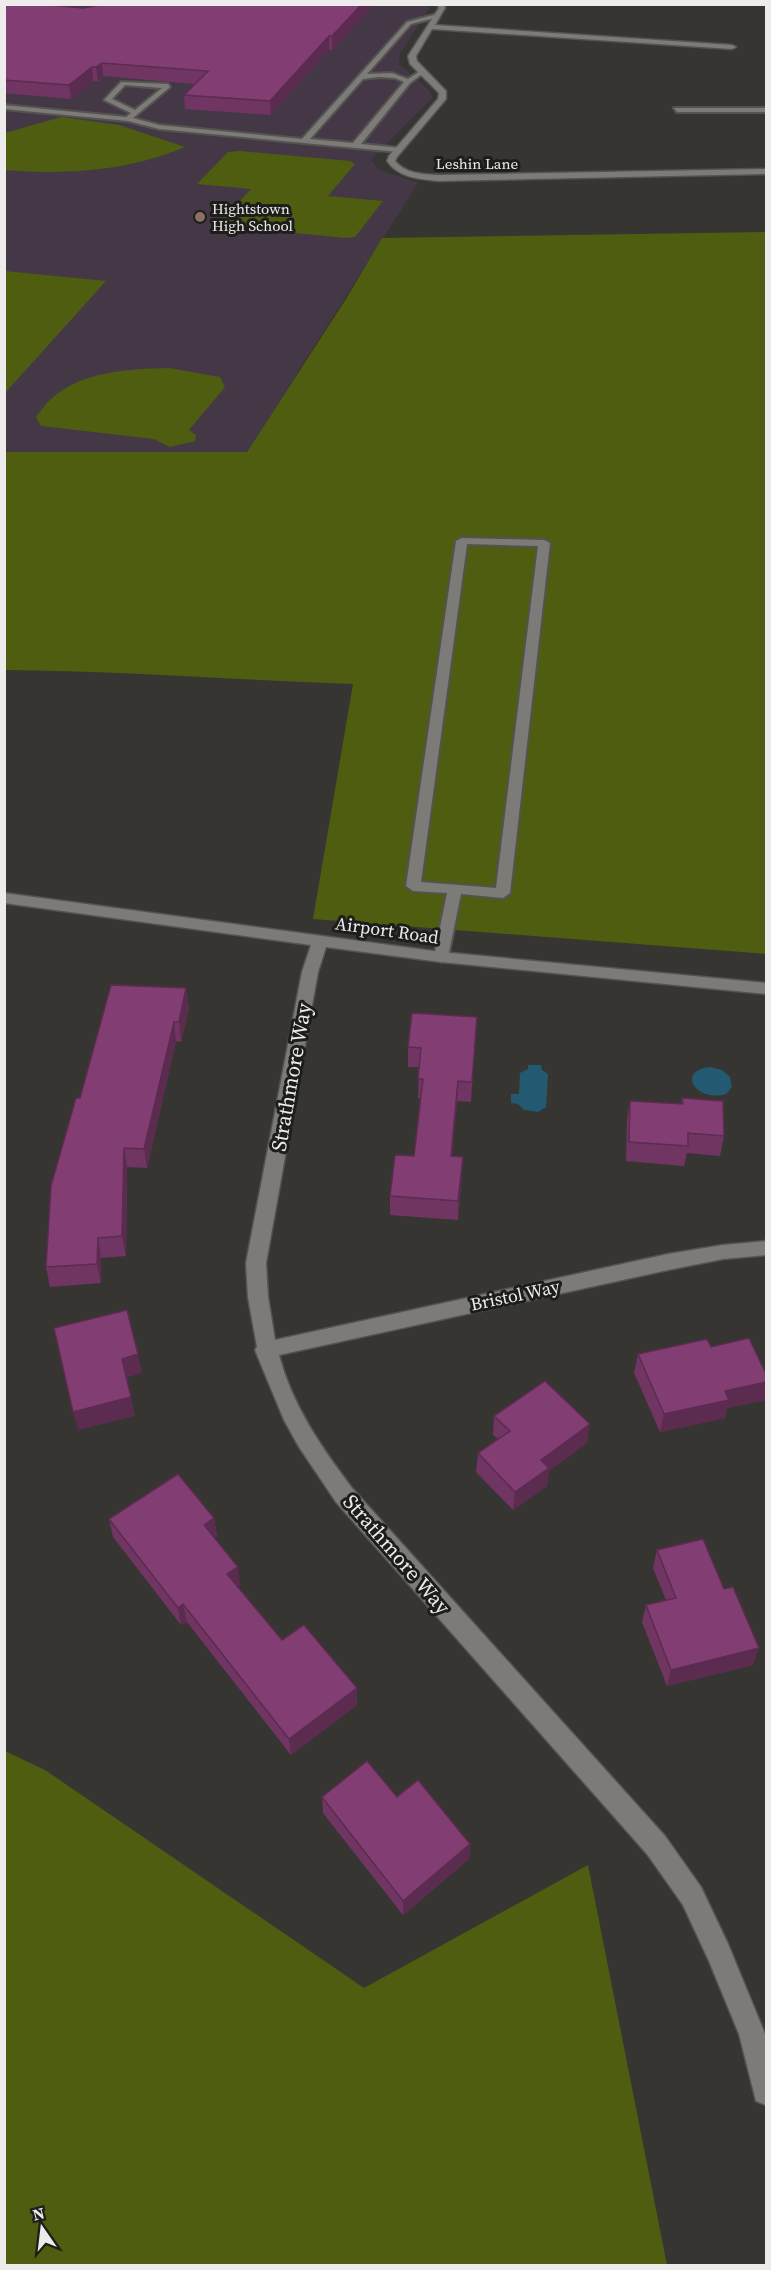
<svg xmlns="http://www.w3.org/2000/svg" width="771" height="2270" font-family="'Source Serif 4',serif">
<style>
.education{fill:#443847}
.green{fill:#4e5d0f}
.water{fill:#245972}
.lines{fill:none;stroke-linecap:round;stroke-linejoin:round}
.service-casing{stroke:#545350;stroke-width:4}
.minor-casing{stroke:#545350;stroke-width:3}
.service{fill:#7d7b78;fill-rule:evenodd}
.minor{fill:#7d7b78;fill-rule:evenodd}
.wall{fill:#703562}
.shaded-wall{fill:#5b2b50}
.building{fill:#823e72;stroke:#5b2b50;stroke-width:1.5}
.education-dot{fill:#8d6e63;stroke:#1d1d1b;stroke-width:2}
.labels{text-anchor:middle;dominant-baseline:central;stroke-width:6;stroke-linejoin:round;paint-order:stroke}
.far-street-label{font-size:15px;fill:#edecea;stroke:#1d1d1b}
.far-poi-label{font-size:15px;fill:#edecea;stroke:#1d1d1b;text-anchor:start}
.street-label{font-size:18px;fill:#edecea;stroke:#1d1d1b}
.near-street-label{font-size:21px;fill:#edecea;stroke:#1d1d1b}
</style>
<rect width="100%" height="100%" fill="#373532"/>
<polygon class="education" points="5,5 431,5 400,54 399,64 430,91 432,98 371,160 379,170 418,183 247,452 5,452"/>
<g class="green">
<path d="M 61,117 L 119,125 L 185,147 C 129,171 65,175 5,170 L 5,133 Z"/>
<polygon points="240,151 350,161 355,164 328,196 383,201 355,237 346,238 225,226 220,223 251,189 197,184 228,152"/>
<path d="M 766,232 L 766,954 L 313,919 L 353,684 C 236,680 121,671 5,670 L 5,452 L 247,452 L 346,299 L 382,238 Z"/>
<polygon points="5,271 106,281 5,393 4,271"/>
<path d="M 169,368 L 220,377 L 225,387 L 189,430 L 196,435 L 195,441 L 170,447 L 154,439 L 41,426 L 36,417 C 41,411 45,404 51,399 C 81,371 130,369 169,368 Z"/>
<polygon points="5,1751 45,1770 364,1988 588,1865 667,2265 5,2265"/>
</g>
<g class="water">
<polygon points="528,1065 541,1065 542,1070 548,1074 546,1107 538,1112 524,1110 518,1104 511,1103 511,1094 519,1094 520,1073 528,1069"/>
<path d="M 710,1067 L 722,1070 L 730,1077 L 732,1087 L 726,1094 C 697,1103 675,1071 710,1067 Z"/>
</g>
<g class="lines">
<defs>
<g id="service">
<polygon points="4,4 73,4 42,10 4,7"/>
<path d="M 437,14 L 439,17 L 411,24 L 367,74 L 392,73 L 408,79 L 420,71 L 425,72 L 410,83 L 361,144 L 401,148 L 402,150 L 398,152 L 159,129 L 128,121 L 4,109 L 4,105 L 126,117 L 131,113 L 104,100 L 121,82 L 168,84 L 170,87 L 133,118 L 159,125 L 302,139 L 407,22 ZM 379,77 L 395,78 L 404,82 L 353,143 L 310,139 L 363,79 ZM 125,85 L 162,88 L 135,110 L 112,99 Z"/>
<polygon points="674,108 766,108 766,112 677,112"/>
<path d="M 462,538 L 544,540 L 550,543 L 510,893 L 503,898 L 461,894 L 448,957 L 441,962 L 434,957 L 447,893 L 413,891 L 406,886 L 456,541 ZM 467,544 L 538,546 L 496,888 L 421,882 Z"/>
</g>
<g id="minor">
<path d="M 437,4 L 444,4 L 445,8 L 435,25 L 732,45 L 736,47 L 732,49 L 432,29 L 416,56 L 417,61 L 446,91 L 446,99 L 397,157 L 395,161 C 406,174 423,174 439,175 L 766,169 L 766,174 L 439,181 C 419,179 399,178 387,161 L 389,156 L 438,99 L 439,93 L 410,64 L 408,56 L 439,8 Z"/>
<path d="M 4,893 L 441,952 L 766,983 L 766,994 L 441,962 L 326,947 L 318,972 L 266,1263 L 268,1297 L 275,1340 L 668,1254 L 723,1245 L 766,1241 L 766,1255 L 723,1259 L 668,1270 L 279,1355 C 292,1405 321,1447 352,1488 L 665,1836 L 701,1887 L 728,1944 L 765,2034 L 766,2105 L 756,2101 L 739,2034 L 709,1961 L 683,1905 L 647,1854 L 336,1502 L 299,1447 L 284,1420 L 255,1350 L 257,1347 L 248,1297 L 246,1263 L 302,972 L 311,945 L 4,903 Z"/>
</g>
</defs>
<use href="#service" class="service-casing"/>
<use href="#minor" class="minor-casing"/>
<use href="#service" class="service"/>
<use href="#minor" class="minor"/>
</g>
<g class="wall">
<polygon points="4,4 83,8 370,9 332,50 329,49 271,115 185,109 184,95 195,84 103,76 98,81 93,81 71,99 4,93"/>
<polygon points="186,988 189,1008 181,1042 176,1041 147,1168 127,1167 126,1256 101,1258 101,1283 50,1287 46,1267 80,1098"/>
<polygon points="475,1036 471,1102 457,1101 452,1156 462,1176 458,1220 390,1215 390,1196 414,1156 420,1098 418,1098 419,1067 408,1067 408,1047"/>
<polygon points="682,1098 724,1136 720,1156 687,1153 684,1166 626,1161 627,1120 630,1101 681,1104"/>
<polygon points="711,1347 765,1400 727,1408 725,1418 660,1432 634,1373 638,1354"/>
<polygon points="494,1416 587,1443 549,1471 547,1486 513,1510 476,1472 478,1453 498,1439 493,1435"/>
<polygon points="214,1518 217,1536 214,1538 240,1585 237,1586 282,1640 357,1705 291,1755 187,1622 181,1625 113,1537 109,1519"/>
<polygon points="657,1550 753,1665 667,1686 642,1622 646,1605 666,1600 653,1568"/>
<polygon points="322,1797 397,1797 470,1844 469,1859 403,1915 323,1813"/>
</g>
<g class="shaded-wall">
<polygon points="362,4 370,4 370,9 332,50 332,36"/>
<polygon points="329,36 329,49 271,115 270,101"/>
<polygon points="102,63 103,76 98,81 96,67"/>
<polygon points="92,67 93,81 71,99 69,85"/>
<polygon points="186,988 189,1008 181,1042 179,1022"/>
<polygon points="174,1022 176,1041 147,1168 144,1149"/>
<polygon points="458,1081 457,1101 450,1176 451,1156"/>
<polygon points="124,1148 127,1167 126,1256 122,1236"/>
<polygon points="463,1157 462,1176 458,1220 458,1201"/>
<polygon points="98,1238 101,1258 101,1283 97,1264"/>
<polygon points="138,1354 142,1373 125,1378 122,1359"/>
<polygon points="766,1382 766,1394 765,1400 727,1408 725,1418 660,1432 664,1414 725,1391"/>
<polygon points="131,1397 135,1416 78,1430 73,1412"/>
<polygon points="590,1424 587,1443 549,1471 547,1486 513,1510 515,1492 541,1460"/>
<polygon points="214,1518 217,1536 206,1543 204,1525"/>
<polygon points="238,1567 240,1585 230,1592 227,1574"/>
<polygon points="183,1604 187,1622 181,1625 178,1608"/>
<polygon points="759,1648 753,1665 667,1686 671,1670"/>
<polygon points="357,1688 357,1705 291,1755 289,1739"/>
<polygon points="470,1844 469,1859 403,1915 403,1901"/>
</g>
<g class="building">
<polygon points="4,4 41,4 83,8 104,4 362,4 332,36 329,36 270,101 184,95 208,71 102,63 96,67 92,67 69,85 4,80"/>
<polygon points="111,985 186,988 179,1022 174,1022 144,1149 124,1148 122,1236 98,1238 97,1264 46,1267 51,1186 76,1098 80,1098"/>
<polygon points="412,1013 477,1017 472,1082 458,1081 451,1156 463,1157 458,1201 390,1196 395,1155 414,1156 423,1079 418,1079 421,1048 408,1047"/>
<polygon points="682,1098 723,1101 724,1136 688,1133 688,1146 629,1142 630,1101 683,1104"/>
<polygon points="127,1310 138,1354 122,1359 131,1397 73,1412 54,1328"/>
<polygon points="749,1338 766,1374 766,1382 725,1391 729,1400 664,1414 638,1354 707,1339 711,1347"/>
<polygon points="545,1381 590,1424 541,1460 549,1468 515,1492 478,1453 510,1431 494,1416"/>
<polygon points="178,1474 214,1518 204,1525 238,1567 227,1574 282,1640 304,1625 357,1688 289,1739 183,1604 178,1608 109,1519"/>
<polygon points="703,1539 724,1589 733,1587 759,1648 671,1670 646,1605 676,1598 657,1550"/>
<polygon points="367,1761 397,1797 418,1780 470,1844 403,1901 322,1797"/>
</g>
<circle class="education-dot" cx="200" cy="217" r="6"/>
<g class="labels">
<g class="far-street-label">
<text x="477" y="163">Leshin Lane</text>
</g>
<g class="far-poi-label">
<text x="212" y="208">Hightstown<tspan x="212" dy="17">High School</tspan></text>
</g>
<g class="street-label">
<text transform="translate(387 930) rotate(8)">Airport Road</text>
<text transform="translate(515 1295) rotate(-12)">Bristol Way</text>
</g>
<g class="near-street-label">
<text transform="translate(291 1077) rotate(-80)">Strathmore Way</text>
<text transform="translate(397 1554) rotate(49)">Strathmore Way</text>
</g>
</g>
<rect width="771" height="2270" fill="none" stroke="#edecea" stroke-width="12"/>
<g transform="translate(42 2228) rotate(346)" stroke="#1d1d1b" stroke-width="4.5" paint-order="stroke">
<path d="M0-4.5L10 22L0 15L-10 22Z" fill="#edecea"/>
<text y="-9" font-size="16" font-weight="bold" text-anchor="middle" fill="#edecea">N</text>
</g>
</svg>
